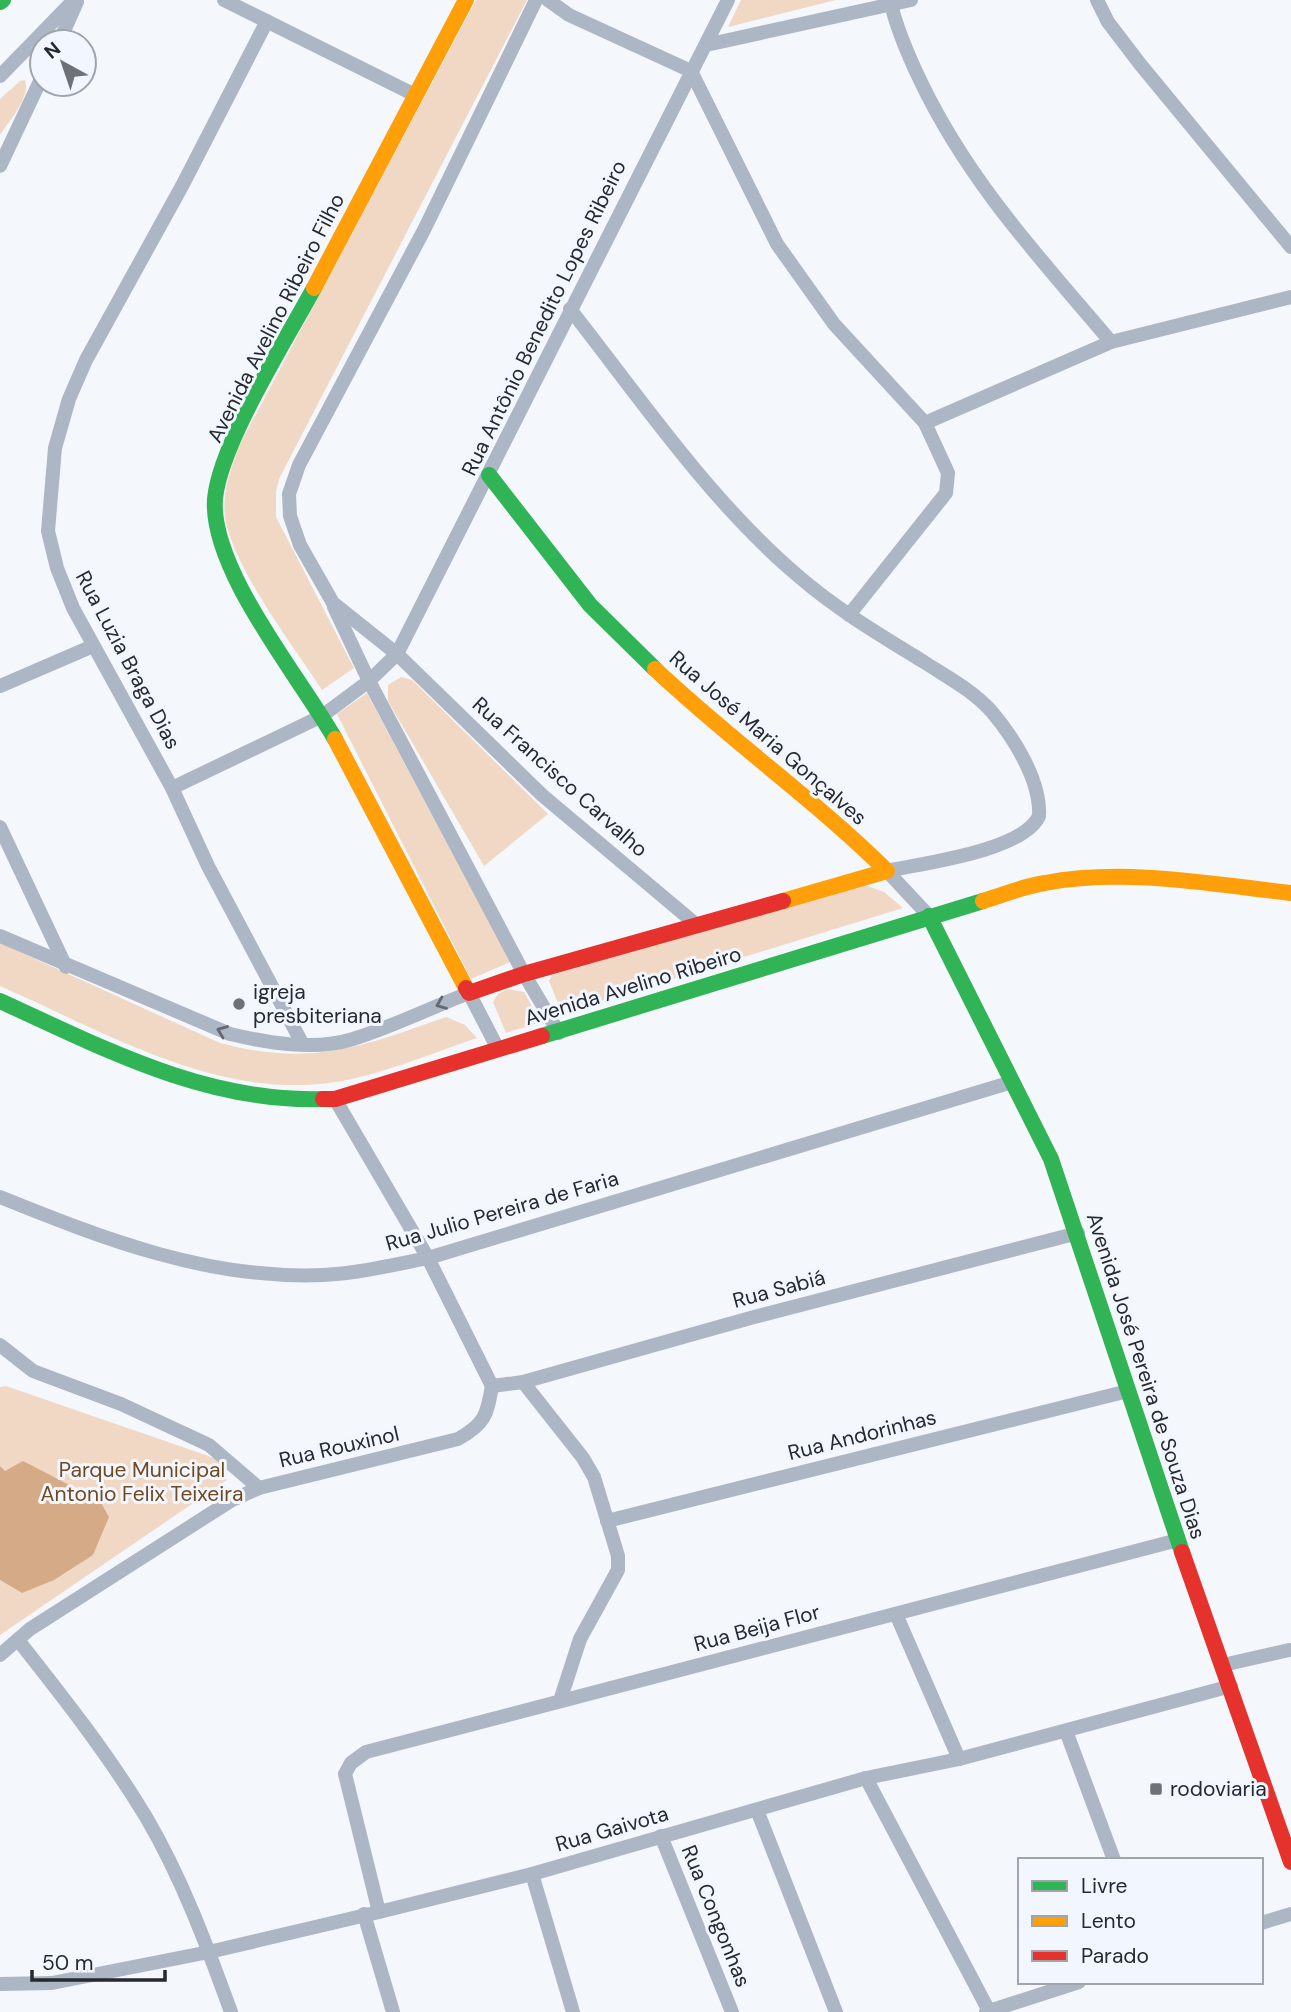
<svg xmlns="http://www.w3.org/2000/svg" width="1291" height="2012" font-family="'DM Sans',sans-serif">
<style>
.green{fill:#f0d8c4}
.water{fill:#d4ab86}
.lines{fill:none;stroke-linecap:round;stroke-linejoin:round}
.street{stroke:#adb6c5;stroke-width:14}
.fast{stroke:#30b455;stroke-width:16}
.slow{stroke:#ff9f0a;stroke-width:16}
.jam{stroke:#e5322d;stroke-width:16}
.oneway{stroke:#636872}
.poi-dot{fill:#6e7176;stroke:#f1f6ff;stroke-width:2.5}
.labels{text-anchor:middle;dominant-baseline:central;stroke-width:6;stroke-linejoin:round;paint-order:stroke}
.street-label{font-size:21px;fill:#26292e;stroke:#f1f6ff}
.poi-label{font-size:21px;fill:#26292e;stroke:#f1f6ff;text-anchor:start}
.park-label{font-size:21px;fill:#72481f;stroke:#f1f6ff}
</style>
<rect width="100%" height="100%" fill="#f4f7fc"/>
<g class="green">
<path d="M 476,0 L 527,0 L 279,479 L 276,492 L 276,517 L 354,668 L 322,690 C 294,646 232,567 225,516 C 222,492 231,470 238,448 Z"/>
<polygon points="741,0 836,0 728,27"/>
<path d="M 25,80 C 31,97 9,121 0,135 L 0,99 L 20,81 Z"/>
<polygon points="401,677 412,680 548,814 484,866 388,701 388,685"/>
<polygon points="367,693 510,962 471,979 337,714"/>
<polygon points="865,885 884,892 903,908 562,1013 549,981 552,975"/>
<path d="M 0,943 L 220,1043 C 311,1067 361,1047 446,1017 L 465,1025 L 477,1038 C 438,1051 400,1067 360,1077 C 233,1110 112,1035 0,986 Z"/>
<polygon points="508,989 524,992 541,1022 506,1033 493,1002 498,994"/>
<polygon points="6,1386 220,1460 227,1480 0,1635 0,1580 22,1593 5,1471 0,1466 0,1387"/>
</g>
<polygon class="water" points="23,1461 100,1501 109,1517 93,1555 54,1580 22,1593 0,1580 0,1466 5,1471"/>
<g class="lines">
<g class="street">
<polyline points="224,0 415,95"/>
<polyline points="536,0 424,230 299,465 289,494 290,516 300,545 333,603 397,654 542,795 698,926"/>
<polyline points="548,0 569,15 691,71 777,244 834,324 925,423 948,473 946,493 849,615"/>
<path d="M 890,0 C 896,27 908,55 920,80 C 968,181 1039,257 1111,342"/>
<polyline points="1097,0 1108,22 1140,64 1291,247"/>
<polyline points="267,21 182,186 86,360 69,399 55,448 48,531 57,568 73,608 172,788 208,866 302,1043"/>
<polyline points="59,42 77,2"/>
<polyline points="706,45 911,0"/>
<polyline points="0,76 74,0"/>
<polyline points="0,166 42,77"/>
<path d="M 570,309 C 640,398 710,501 797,575 C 836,609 880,635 924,662 C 947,677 974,691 992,712 C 1014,738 1041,781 1039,816 C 1023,851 924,863 887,871 L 929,916"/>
<polyline points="925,423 1111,342 1291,297"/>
<polyline points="334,607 369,681 524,974 559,1033"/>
<polyline points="0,686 93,646"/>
<polyline points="172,788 322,716 369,681 397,654 728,0"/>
<polyline points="0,827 66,967"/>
<path d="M 0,936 L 230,1034 C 268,1043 315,1051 353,1039 C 392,1027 430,1008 469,993 L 498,1049"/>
<polyline points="335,1099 428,1258 492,1386"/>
<path d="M 0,1197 C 104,1239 209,1280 323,1275 C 359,1273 393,1265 428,1258 L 1012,1082"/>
<polyline points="0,1345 33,1371 121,1404 209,1445 259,1488"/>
<polyline points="523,1382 583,1458 594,1477 618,1556 618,1570 580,1639 560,1701"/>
<polyline points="492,1386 523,1382 754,1317 1078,1233"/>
<polyline points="607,1521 1128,1391"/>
<polyline points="896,1614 959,1759"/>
<path d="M 18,1640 C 63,1697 108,1754 146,1817 C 182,1878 207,1946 231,2012"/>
<path d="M 0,1655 L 30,1629 L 232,1500 L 259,1488 L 458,1439 C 485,1424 487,1415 492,1386"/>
<polyline points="1223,1665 1289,1650"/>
<polyline points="1066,1731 1114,1860"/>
<polyline points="866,1778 989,2011"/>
<polyline points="757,1810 836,2012"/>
<polyline points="661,1836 732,2012"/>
<polyline points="532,1874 573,2012"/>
<polyline points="379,1912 345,1774 351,1763 366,1752 1178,1540"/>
<polyline points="364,1914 393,2012"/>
<polyline points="1261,1923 1291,1914"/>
<polyline points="0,1984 52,1983 209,1952 379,1912 532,1874 866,1778 959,1759 1231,1686"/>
<polyline points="986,2012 1079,1982"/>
</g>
<g class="fast">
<polyline points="0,2 3,0"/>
<path d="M 314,288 C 286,340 220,444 215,499 C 210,570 300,677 335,739"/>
<polyline points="489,475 590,605 655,669"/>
<polyline points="929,916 1051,1159 1182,1552"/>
<path d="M 0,1001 C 103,1048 206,1103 323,1099"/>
<polyline points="542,1036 983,901"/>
</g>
<g class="slow">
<polyline points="314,288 466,0"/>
<path d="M 655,669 C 730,740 814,799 887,871 L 783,901"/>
<polyline points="335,739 466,988"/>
<path d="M 983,901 C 1003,895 1024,886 1045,883 C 1125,868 1211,884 1291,893"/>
</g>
<g class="jam">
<polyline points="466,988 469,993 524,974 783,901"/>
<polyline points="323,1099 335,1099 542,1036"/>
<polyline points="1182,1552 1291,1862"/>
</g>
</g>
<defs><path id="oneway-chevron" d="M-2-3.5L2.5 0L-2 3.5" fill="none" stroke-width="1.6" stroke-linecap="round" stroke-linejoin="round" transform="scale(1.75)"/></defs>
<g class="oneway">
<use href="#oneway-chevron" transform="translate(441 1004) rotate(158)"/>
<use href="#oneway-chevron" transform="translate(222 1031) rotate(-159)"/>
</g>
<g class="poi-dot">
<circle cx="239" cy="1004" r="7"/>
<rect x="1149" y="1782" width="14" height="14" rx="3.5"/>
</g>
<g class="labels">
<g class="street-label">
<text transform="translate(276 318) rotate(-63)">Avenida Avelino Ribeiro Filho</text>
<text transform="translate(544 318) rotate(-64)">Rua Antônio Benedito Lopes Ribeiro</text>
<text transform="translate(128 660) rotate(62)">Rua Luzia Braga Dias</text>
<text transform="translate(768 738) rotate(41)">Rua José Maria Gonçalves</text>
<text transform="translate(560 777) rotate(42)">Rua Francisco Carvalho</text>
<text transform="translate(633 986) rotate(-17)">Avenida Avelino Ribeiro</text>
<text transform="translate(502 1211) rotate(-16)">Rua Julio Pereira de Faria</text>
<text transform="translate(779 1289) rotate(-15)">Rua Sabiá</text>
<text transform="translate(1146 1376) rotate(72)">Avenida José Pereira de Souza Dias</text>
<text transform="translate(862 1435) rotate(-14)">Rua Andorinhas</text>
<text transform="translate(339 1447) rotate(-13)">Rua Rouxinol</text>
<text transform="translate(757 1628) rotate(-15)">Rua Beija Flor</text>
<text transform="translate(612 1829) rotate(-16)">Rua Gaivota</text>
<text transform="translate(716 1916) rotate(68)">Rua Congonhas</text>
</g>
<g class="poi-label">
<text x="253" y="992">igreja<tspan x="253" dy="24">presbiteriana</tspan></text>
<text x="1170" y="1789">rodoviaria</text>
</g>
<g class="park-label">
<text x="142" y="1470">Parque Municipal<tspan x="142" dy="24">Antonio Felix Teixeira</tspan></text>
</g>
</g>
<rect x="1018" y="1858" width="245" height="126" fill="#f1f6ff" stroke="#a0a4ab" stroke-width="2"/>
<rect x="1032" y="1881" width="35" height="10" fill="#30b455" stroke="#a0a4ab" stroke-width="2"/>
<text x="1081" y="1893" font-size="21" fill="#26292e">Livre</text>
<rect x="1032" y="1916" width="35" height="10" fill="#ff9f0a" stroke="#a0a4ab" stroke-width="2"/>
<text x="1081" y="1928" font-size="21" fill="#26292e">Lento</text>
<rect x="1032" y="1951" width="35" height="10" fill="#e5322d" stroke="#a0a4ab" stroke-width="2"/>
<text x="1081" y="1963" font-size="21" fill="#26292e">Parado</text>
<g transform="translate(63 63) rotate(320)"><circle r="33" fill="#f1f6ff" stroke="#a0a4ab" stroke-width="2"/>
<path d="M0-5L12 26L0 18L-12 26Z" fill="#6e7176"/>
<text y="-10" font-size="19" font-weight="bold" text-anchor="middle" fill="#26292e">N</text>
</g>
<path d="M32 1970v10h133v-10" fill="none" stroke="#26292e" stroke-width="3.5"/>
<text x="42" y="1970" font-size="21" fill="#26292e" stroke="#f1f6ff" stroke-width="5" paint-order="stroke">50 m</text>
</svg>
